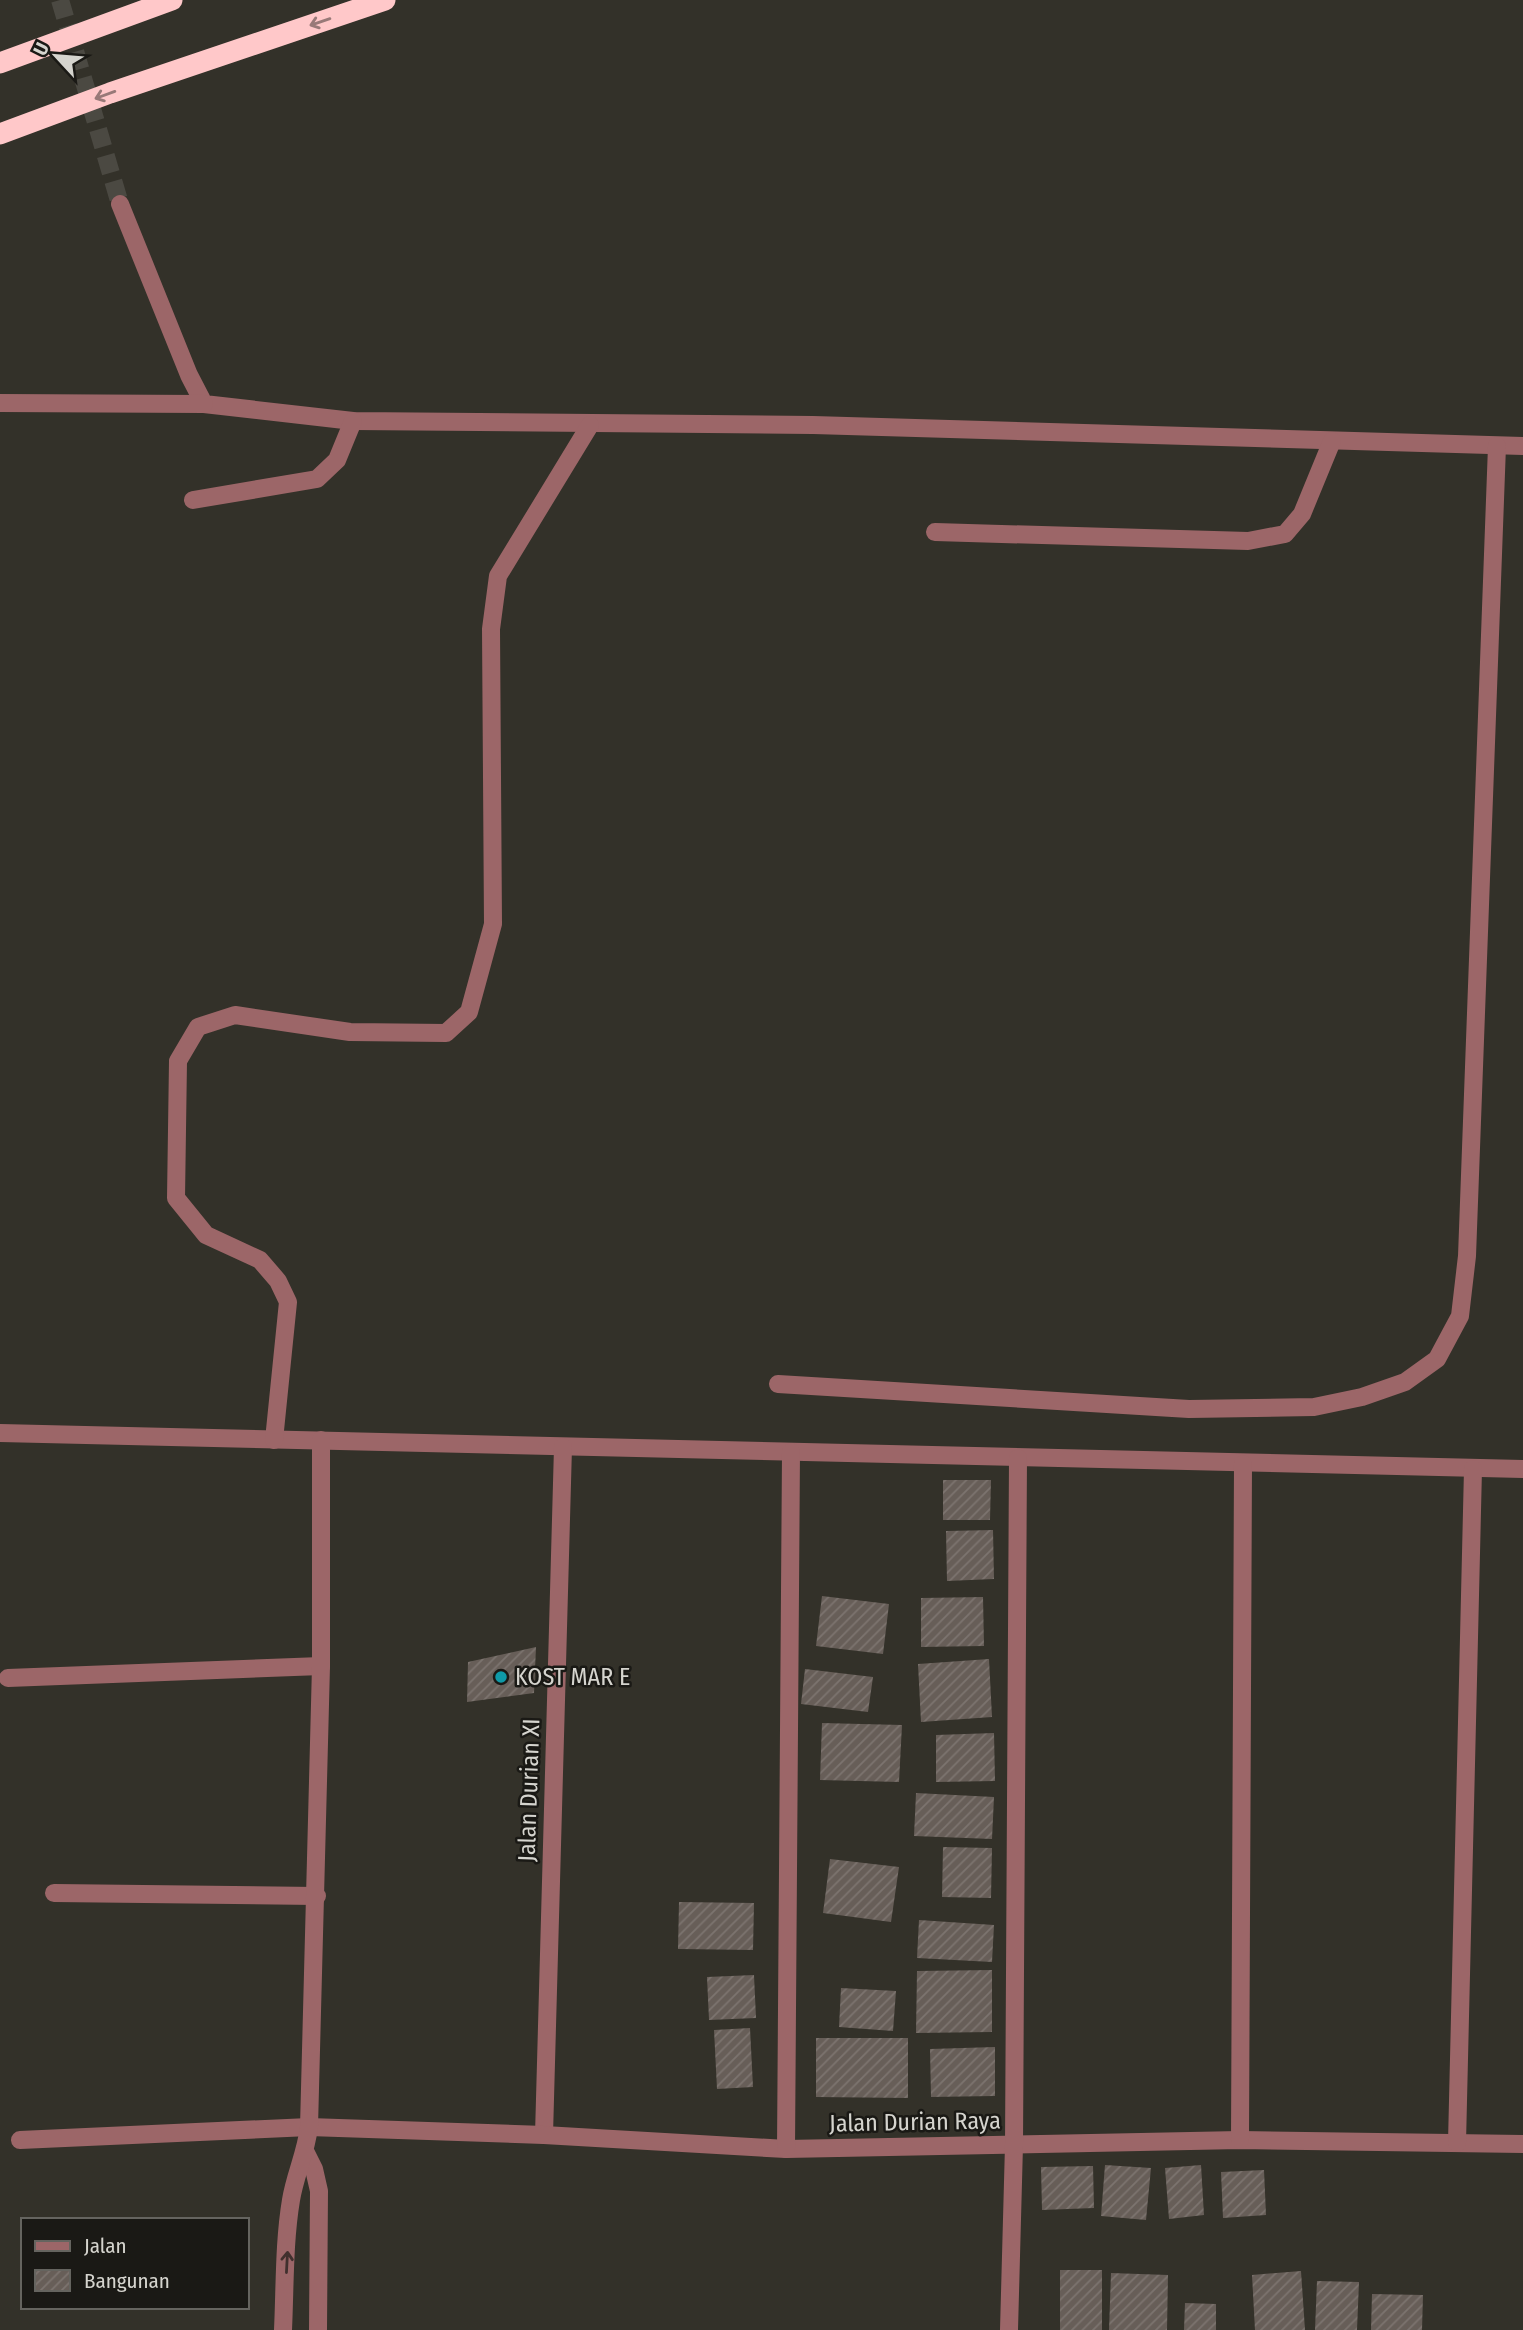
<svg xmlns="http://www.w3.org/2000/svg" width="1523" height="2330" font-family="'Fira Sans Condensed',sans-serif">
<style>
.building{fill:url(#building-hatch)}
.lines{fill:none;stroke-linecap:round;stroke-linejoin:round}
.minor-tunnel{stroke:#4b4942;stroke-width:18;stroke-dasharray:18 9;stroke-linecap:butt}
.minor{stroke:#9c6668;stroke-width:18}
.highway{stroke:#ffc8c9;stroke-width:21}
.oneway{stroke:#987978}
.oneway2{stroke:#41302e}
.culture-dot{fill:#0f9aa8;stroke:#1a1915;stroke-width:2.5}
.labels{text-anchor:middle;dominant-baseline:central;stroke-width:5;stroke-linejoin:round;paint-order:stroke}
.poi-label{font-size:24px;fill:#d5d4ce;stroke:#1a1915;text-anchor:start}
.street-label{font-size:24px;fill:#d5d4ce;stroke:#1a1915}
</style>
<defs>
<pattern id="building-hatch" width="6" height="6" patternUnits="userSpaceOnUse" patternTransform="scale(1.75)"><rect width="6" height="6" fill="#675e58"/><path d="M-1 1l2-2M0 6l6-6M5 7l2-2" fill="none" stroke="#7c746f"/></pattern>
</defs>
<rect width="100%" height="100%" fill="#333129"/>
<g class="building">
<polygon points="943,1480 991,1480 990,1520 943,1520"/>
<polygon points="993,1530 994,1579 947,1581 946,1531"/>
<polygon points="822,1596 889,1604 883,1654 816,1646"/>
<polygon points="983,1597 984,1646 921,1647 921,1598"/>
<polygon points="536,1647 534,1693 467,1702 468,1662"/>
<polygon points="989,1659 992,1717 921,1722 918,1664"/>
<polygon points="805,1669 873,1677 868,1712 801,1704"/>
<polygon points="822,1723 902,1725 899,1782 820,1780"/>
<polygon points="994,1733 995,1781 936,1782 936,1735"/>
<polygon points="916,1793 994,1797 992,1839 914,1836"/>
<polygon points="943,1847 992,1848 991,1898 942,1897"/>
<polygon points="830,1859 899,1867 891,1922 823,1913"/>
<polygon points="679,1902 754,1903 753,1950 678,1949"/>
<polygon points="919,1920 994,1925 992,1962 917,1958"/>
<polygon points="992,1970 992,2032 916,2033 917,1971"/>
<polygon points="754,1975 756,2018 709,2020 707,1977"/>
<polygon points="841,1988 896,1991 893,2031 839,2027"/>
<polygon points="750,2028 753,2087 717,2089 714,2030"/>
<polygon points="816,2038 908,2038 908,2098 816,2097"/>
<polygon points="995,2047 995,2096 931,2097 930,2049"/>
<polygon points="1105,2165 1151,2168 1146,2220 1101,2216"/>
<polygon points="1201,2165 1204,2215 1169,2219 1165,2168"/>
<polygon points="1093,2166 1094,2208 1042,2210 1041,2167"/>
<polygon points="1264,2170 1266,2215 1223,2218 1221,2172"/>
<rect x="1060" y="2270" width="42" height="60"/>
<polygon points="1301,2271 1305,2330 1255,2330 1252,2275"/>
<polygon points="1111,2273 1168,2275 1167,2330 1109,2330"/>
<polygon points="1317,2281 1359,2282 1357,2330 1315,2330"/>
<polygon points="1372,2294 1423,2295 1422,2330 1371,2330"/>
<polygon points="1185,2303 1216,2304 1216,2330 1184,2330"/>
</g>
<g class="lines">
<polyline class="minor-tunnel" points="60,0 120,204"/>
<g class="minor">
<polyline points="120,204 189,375 204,404 353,421 813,425 1523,446"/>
<polyline points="0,403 204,404"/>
<polyline points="193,500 317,479 337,460 353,421"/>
<polyline points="935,532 1248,541 1285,534 1302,514 1332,441"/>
<polyline points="778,1384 1189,1409 1314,1407 1362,1397 1405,1382 1437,1359 1460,1316 1467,1256 1497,446"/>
<polyline points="0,1433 1523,1469"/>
<polyline points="274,1440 288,1302 278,1281 260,1260 206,1235 176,1198 178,1061 198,1027 235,1015 350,1032 446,1033 469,1012 493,924 491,629 498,576 590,425"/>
<polyline points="8,1678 321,1666"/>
<polyline points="54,1893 317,1896"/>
<polyline points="544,2135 563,1447"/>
<polyline points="20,2140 309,2127 544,2135 786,2149 1240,2140 1523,2144"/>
<polyline points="1240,2140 1243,1464"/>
<polyline points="1457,2143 1473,1469"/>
<polyline points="786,2149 791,1452"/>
<polyline points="306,2153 314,2169 319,2191 318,2330"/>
<path d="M 283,2330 C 285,2287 284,2242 291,2200 C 295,2175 306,2153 309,2127 L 321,1666 L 321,1440"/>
<polyline points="1009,2330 1014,2145 1018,1458"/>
</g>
<g class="highway">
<polyline points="0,63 172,0"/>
<polyline points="0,134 110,93 385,0"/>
</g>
</g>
<defs><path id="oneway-shaft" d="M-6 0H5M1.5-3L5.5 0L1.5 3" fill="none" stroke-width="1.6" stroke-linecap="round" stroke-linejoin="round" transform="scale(1.75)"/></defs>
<g class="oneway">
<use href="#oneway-shaft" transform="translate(320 22) rotate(161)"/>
<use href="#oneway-shaft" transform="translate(105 95) rotate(160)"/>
</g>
<use class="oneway2" href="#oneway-shaft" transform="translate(287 2262) rotate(-87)"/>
<circle class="culture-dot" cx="501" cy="1677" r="7"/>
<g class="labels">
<g class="poi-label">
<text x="515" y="1677">KOST MAR E</text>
</g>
<g class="street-label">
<text transform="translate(529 1790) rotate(-88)">Jalan Durian XI</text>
<text transform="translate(915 2122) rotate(-1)">Jalan Durian Raya</text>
</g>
</g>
<rect x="21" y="2218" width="228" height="91" fill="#1a1915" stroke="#65645f" stroke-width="2"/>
<rect x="35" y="2241" width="35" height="10" fill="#9c6668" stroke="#65645f" stroke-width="2"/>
<text x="84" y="2253" font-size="21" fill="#d5d4ce">Jalan</text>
<rect x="35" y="2270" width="35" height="21" fill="url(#building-hatch)" stroke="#65645f" stroke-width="2"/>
<text x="84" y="2288" font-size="21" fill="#d5d4ce">Bangunan</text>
<g transform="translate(56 56) rotate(296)" stroke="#1a1915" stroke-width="5" paint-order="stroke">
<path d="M0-5L12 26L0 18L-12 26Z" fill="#d5d4ce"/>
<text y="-10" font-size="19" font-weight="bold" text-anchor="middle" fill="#d5d4ce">U</text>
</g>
</svg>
